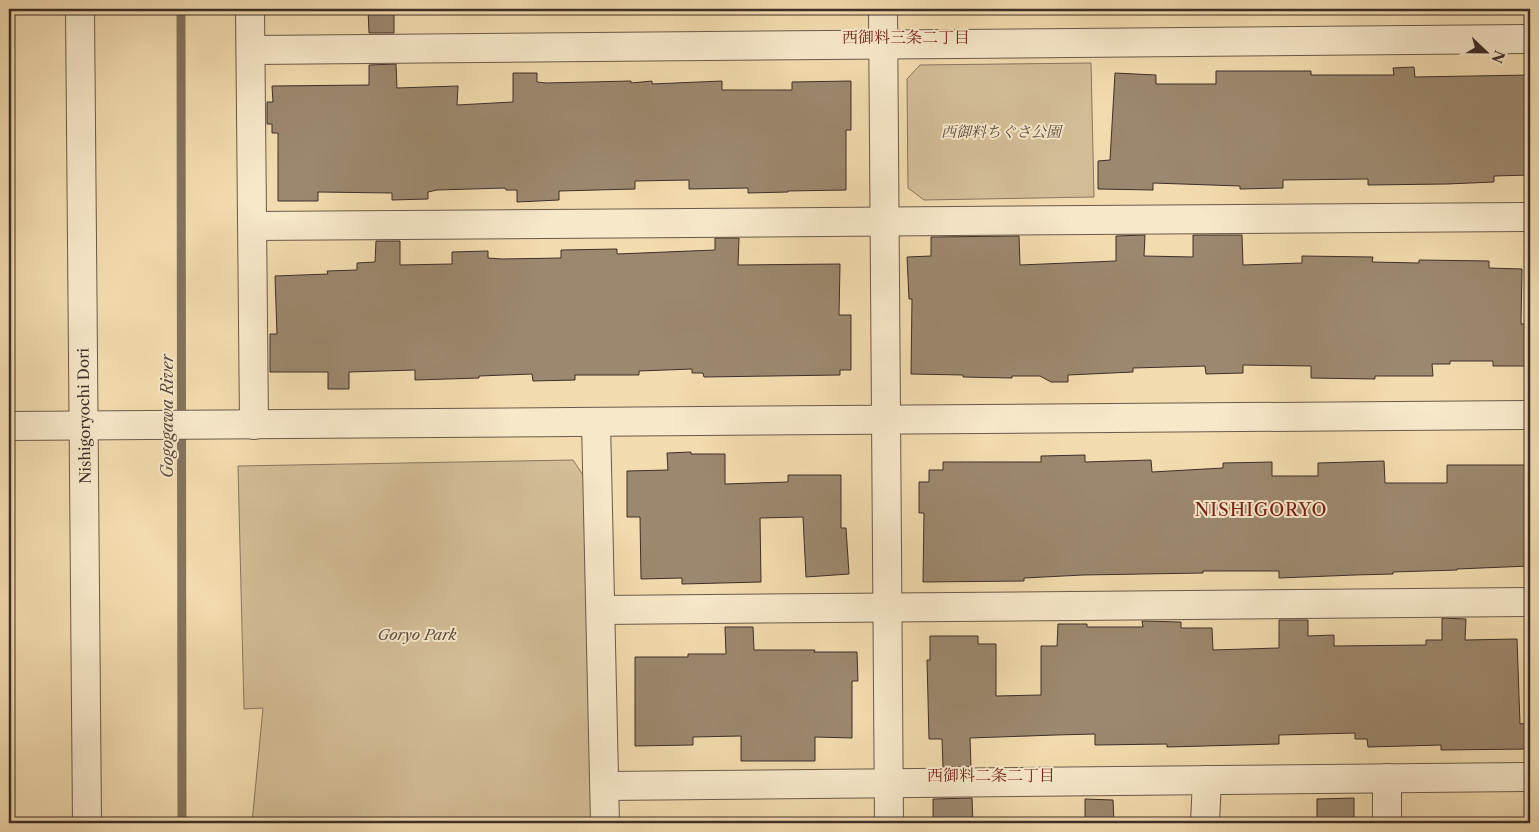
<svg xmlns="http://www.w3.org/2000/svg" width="1539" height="832" font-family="'Libre Caslon Text','Noto Serif JP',serif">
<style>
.green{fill:#d3be97;stroke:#887660}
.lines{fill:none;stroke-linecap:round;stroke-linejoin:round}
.stream{stroke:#85735d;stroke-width:9}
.building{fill:#9c886e;stroke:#3e2f28}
.minor-casing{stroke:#6b5a4a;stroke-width:30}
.minor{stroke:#f7e8ca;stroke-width:28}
.labels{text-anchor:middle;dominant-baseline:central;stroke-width:4;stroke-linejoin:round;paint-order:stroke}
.park-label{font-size:15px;font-style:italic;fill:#5c4c3e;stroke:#f7e8ca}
.street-label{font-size:15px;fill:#3e2f28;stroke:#f7e8ca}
.neighbourhood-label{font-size:16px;fill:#7a1f14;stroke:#f7e8ca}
.water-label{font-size:16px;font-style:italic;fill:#5c4c3e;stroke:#f7e8ca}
.quarter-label{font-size:18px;letter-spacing:1px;fill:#7a1f14;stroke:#f7e8ca}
</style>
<rect width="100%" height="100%" fill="#f2dbae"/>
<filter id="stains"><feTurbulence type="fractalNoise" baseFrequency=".004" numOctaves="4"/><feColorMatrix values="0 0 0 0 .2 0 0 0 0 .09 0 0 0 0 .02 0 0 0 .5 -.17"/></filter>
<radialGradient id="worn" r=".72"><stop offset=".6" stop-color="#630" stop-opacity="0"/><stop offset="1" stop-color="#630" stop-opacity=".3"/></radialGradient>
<g class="green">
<polygon points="1091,63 1094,197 924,200 908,188 907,79 920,65"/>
<polygon points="573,460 585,478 592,823 252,823 263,708 244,709 238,466"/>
</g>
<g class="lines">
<polyline class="stream" points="181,9 182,823"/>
</g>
<g class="building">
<polygon points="368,9 394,9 394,33 369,33"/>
<polygon points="396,64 397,88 458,86 457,105 513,102 513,73 537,73 537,82 546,83 631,81 631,83 652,81 652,84 722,81 722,90 792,90 792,82 851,81 851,130 846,130 846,190 788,191 788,192 748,193 748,188 689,189 689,180 635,181 635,189 559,191 559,200 517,202 517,190 506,190 505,188 437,190 428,192 428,199 392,200 392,193 318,192 318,201 278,201 278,133 272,133 272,124 267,124 267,102 273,102 272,86 369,85 369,65"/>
<polygon points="1414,67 1415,77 1530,75 1530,175 1494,176 1494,182 1447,184 1368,185 1368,179 1283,180 1283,188 1240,189 1240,186 1153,183 1153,190 1098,189 1098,161 1110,160 1115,73 1156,75 1156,84 1216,84 1216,71 1311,71 1311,75 1394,75 1393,68"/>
<polygon points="1145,235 1144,256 1193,257 1193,235 1242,235 1243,265 1302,263 1302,256 1373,257 1372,262 1419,263 1419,260 1489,261 1489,268 1522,269 1521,324 1530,324 1530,366 1493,366 1493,361 1450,361 1450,364 1432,364 1433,376 1375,376 1375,379 1311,378 1311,366 1243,365 1243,373 1206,374 1205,366 1133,368 1133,372 1068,375 1068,382 1051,382 1040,376 1012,376 1012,378 963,377 963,375 911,374 912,299 909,299 907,257 931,256 931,237 1019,236 1020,265 1116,261 1116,236"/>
<polygon points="715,238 739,238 738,265 840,264 839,315 851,315 851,370 840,370 840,375 704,377 703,373 692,373 692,369 639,371 639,375 575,375 575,380 533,381 532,374 479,376 479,378 415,380 415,370 349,372 349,389 328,389 328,372 270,372 270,334 277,334 275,276 328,274 327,271 357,270 357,263 375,262 376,241 400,241 400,265 452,264 452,252 488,251 488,258 502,259 561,258 561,250 617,249 617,254 715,250"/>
<polygon points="691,452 691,454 725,454 725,484 788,482 788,475 841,475 841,528 846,528 849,574 806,577 803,517 760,518 761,582 682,584 682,578 641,579 640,517 627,517 627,471 668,470 667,453"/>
<polygon points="1085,455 1085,462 1151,460 1152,472 1223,468 1223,463 1272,462 1272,476 1318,476 1318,463 1384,461 1385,483 1447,483 1447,465 1530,465 1530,566 1457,569 1457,570 1393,572 1393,574 1355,575 1279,578 1279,571 1203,571 1203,573 1083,575 1024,578 1024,581 923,582 924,513 919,513 919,482 929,482 929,470 943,470 943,462 1041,462 1041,456"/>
<polygon points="1442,618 1466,619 1465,640 1517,639 1520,724 1530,723 1530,749 1441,750 1441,745 1368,747 1367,739 1355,739 1355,733 1279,735 1279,744 1167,747 1167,744 1095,745 1095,734 1056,735 970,738 971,767 943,767 942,739 929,739 927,660 930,660 930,636 978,636 978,644 996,644 996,696 1041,695 1041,646 1057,646 1058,624 1087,624 1087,627 1143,627 1142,621 1181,622 1181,628 1212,628 1213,650 1279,648 1279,620 1308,620 1308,636 1334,635 1334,646 1426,645 1426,640 1442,640"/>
<polygon points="725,627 753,627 754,650 815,650 814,652 857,652 858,681 852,681 852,738 815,737 815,761 741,761 741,736 693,737 693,745 635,746 635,657 688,657 688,654 726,654"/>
<polygon points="972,798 973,823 933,823 933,799"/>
<polygon points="1354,798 1354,823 1317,823 1317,799"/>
<polygon points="1085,799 1113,800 1114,823 1085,823"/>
</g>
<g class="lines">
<defs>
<g id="minor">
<polyline points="80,9 87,823"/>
<polyline points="250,9 254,425"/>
<polyline points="883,9 889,823"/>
<polyline points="251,50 1530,39"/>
<polyline points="253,226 1530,217"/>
<polyline points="596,422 605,823"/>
<polyline points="9,426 1530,415"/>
<polyline points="601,610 1530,602"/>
<polyline points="1387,778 1387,823"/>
<polyline points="605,786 1530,777"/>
<polyline points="1205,823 1207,780"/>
</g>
</defs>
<use href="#minor" class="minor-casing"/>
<use href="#minor" class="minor"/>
</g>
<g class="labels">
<g class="park-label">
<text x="1001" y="131">西御料ちぐさ公園</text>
<text x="417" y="634">Goryo Park</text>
</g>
<g class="street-label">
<text transform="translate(84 416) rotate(-91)">Nishigoryochi Dori</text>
</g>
<g class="neighbourhood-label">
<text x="906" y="37">西御料三条二丁目</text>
<text x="991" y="775">西御料二条二丁目</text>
</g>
<g class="water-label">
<text transform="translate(167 416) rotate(-90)">Gogogawa River</text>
</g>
<g class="quarter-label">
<text x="1261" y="510">NISHIGORYO</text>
</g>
</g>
<rect width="1539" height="832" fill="none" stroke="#f2dbae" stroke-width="30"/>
<rect x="10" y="10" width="1519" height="812" fill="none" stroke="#3e2f28" stroke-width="2.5"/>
<rect x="15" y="15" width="1509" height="802" fill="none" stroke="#3e2f28"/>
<g transform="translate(1486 52) rotate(112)" stroke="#f7e8ca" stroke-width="4" paint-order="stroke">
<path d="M0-4L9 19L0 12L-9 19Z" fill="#3e2f28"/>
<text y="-8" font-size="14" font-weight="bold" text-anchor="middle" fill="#3e2f28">N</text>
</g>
<rect width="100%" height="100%" filter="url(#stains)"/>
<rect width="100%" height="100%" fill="url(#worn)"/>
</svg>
